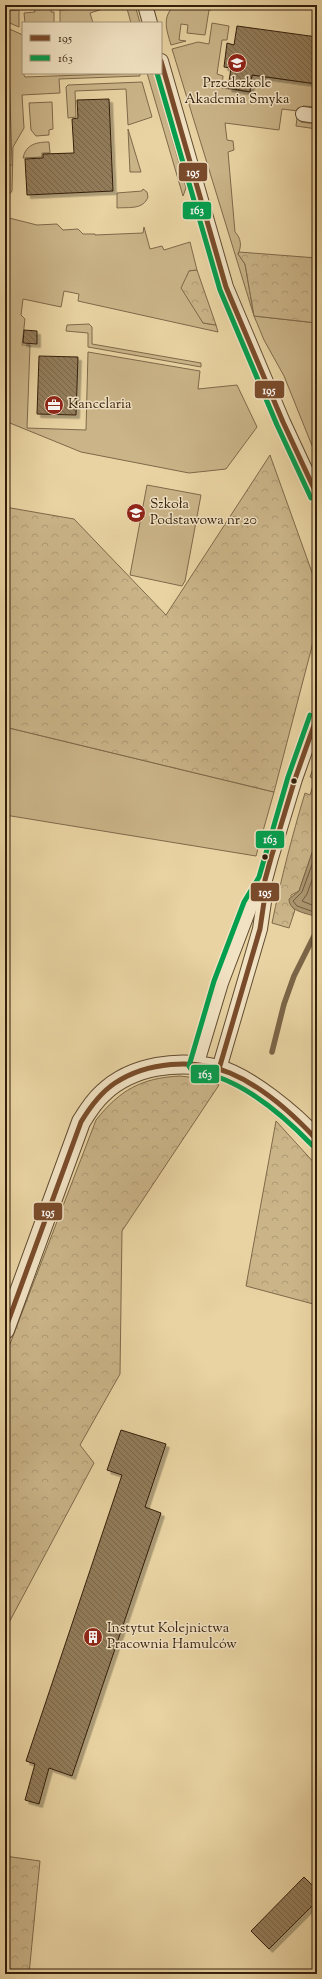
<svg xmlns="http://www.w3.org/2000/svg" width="322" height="1979" font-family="'Sorts Mill Goudy',serif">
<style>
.green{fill:#cab488;stroke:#7e694a}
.forest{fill:url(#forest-crowns);stroke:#7e694a}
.water{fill:#ab956f;stroke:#7b6547}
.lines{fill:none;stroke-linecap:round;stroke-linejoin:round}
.shore{stroke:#6f5a3d;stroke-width:1}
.stream{stroke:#7b6547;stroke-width:5.5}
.building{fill:url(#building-back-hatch);stroke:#331e0b;filter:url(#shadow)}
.minor-casing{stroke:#604b31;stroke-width:16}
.tertiary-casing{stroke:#604b31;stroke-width:20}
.minor{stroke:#f1e2c3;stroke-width:14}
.tertiary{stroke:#f1e2c3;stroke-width:18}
.bus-1-casing{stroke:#f1e2c3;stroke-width:8}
.bus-2-casing{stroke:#f1e2c3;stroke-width:8}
.bus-1{stroke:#7a4b2a;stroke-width:5}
.bus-2{stroke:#039f4e;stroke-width:5}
.bus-dot{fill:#331e0b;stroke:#f1e2c3;stroke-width:1.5}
.labels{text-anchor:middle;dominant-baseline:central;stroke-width:3;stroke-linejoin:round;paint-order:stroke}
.poi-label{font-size:14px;fill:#331e0b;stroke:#f1e2c3;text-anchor:start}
.line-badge{stroke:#f1e2c3;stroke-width:1.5}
.badge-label{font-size:11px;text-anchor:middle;font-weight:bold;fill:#fff}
</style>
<defs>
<pattern id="forest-crowns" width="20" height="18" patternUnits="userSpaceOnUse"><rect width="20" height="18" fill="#cab488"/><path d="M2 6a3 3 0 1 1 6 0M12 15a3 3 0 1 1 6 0" fill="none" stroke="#ae9a74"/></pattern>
<pattern id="building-back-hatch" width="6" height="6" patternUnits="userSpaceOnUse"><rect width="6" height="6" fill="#927c5a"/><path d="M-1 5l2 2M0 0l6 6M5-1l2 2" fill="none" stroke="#786549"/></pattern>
<filter id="shadow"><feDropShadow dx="3.5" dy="3.5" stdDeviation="0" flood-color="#0004"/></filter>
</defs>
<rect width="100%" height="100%" fill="#e9d3a2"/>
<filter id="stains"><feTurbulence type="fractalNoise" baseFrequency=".005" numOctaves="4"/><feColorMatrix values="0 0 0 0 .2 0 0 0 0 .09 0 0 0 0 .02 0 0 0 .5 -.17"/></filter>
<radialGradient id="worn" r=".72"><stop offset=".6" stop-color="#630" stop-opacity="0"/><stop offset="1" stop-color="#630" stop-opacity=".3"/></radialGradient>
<g class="green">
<polygon points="34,5 51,5 51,12 54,12 54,23 25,23 24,13 35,12"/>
<polygon points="97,5 106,5 106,8 90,13 93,23 60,23 60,10 97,8"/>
<polygon points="126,5 135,5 140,23 131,23"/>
<path d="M 175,5 L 212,6 L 211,10 L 209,10 L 205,35 L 187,33 L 188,25 L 181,24 L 179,40 L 186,41 L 171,45 C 167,31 161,17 175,5 Z"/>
<polygon points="19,10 19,27 5,21 5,11"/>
<path d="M 212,23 L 229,26 L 227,40 L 222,40 L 217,74 L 223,76 L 222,88 L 250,92 L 252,75 L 317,84 L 317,107 L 303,106 L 301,122 L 317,124 L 317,129 L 296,126 L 298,111 L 282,109 L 279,130 L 225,123 L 227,140 L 233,141 L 234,150 L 228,152 L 235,232 C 241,238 242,246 238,254 L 245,264 L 254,316 L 317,323 L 317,458 L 284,376 L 264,340 L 254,316 L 172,49 L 198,42 L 209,44 Z"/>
<polygon points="5,27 23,35 23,73 25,77 140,73 140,76 59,79 60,93 22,95 24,128 13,147 12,191 8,196 7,187 5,186 5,166 12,165 8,32 5,31"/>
<polygon points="147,73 154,73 186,188 183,196"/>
<polygon points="142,82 152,117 128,125 126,89 75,91 76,117 68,118 66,87 68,85"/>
<polygon points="52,102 53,129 49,130 49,135 36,136 31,130 29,103"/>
<polygon points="128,129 141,172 130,172"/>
<path d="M 49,142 L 50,153 L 42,153 L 42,157 L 23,158 C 26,144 37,142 49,142 Z"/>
<path d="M 143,189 L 147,192 L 148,197 C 143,210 129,207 117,208 L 117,193 L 142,191 Z"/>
<polygon points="5,217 37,225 57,224 63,230 78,229 83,234 95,234 95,235 143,233 144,227 150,249 162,246 164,250 190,242 197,270 189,271 203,323 216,325 218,332 78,301 79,294 64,291 61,307 23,299 21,315 25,319 22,345 30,345 27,428 86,430 88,352 200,371 198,389 237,385 257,427 226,469 189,473 81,452 5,421"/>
<polygon points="89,324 92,327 92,344 201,363 201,367 88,347 88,333 66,331 67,325"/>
<polygon points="147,485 201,495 185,581 182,586 130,575"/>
<polygon points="5,727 274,792 256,856 5,815"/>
</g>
<g class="forest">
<polygon points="239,252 317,258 317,323 254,316 245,264 238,254"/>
<polygon points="197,270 216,325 203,323 181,288 189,271"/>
<polygon points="270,455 314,578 316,631 274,792 5,727 5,507 74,519 166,615"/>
<path d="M 317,757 L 317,846 L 314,847 L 299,891 L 291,895 L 292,907 L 295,910 L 289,928 L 272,923 C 281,879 292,836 305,793 L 310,795 L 315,779 L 310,777 Z"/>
<path d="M 180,1076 L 197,1078 L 219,1085 L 122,1231 L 120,1374 L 80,1445 L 94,1463 L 5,1630 L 5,1357 L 96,1120 C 120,1090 141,1078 180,1076 Z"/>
<polygon points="276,1121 317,1166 317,1305 246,1286"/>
<polygon points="5,1856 40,1861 29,1974 5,1974"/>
</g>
<path class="water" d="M 317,846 L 317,917 C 307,913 289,912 289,899 L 299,891 L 314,847 Z"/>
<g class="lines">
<g class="shore">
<polyline points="317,851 302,892 293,901 297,906 317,913"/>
<polyline points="317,866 307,894 302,901 317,907"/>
</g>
<polyline class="stream" points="272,1052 284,1004 294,976 317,930"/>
</g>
<g class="building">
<polygon points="237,26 317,37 317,84 252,75 250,92 228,88 231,68 224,67 227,43 234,45"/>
<polygon points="109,99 113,191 27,195 25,159 43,158 43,154 74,153 72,119 78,118 77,100"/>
<polygon points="24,330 37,331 37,344 23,343"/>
<polygon points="39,356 78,357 76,415 37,414"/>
<polygon points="121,1430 166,1444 145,1507 161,1513 72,1776 49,1768 39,1804 25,1800 35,1764 26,1761 122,1475 107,1470"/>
<polygon points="304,1877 317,1890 317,1901 269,1949 251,1931"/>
</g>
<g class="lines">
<defs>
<g id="minor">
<polyline points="145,5 150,23"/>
<polyline points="161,61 226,287 283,422 317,495"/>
<polyline points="303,114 317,116"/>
<polyline points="196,1066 221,983 251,904 264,882"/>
<polyline points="219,1069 260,929 265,895 265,880 271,858 295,779 317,717"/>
</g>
<path id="tertiary" d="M 5,1330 L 81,1122 C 87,1112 94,1101 103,1093 C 132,1065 180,1059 218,1069 C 249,1077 296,1116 317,1140"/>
</defs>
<use href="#minor" class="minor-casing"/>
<use href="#tertiary" class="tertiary-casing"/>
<use href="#minor" class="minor"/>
<use href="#tertiary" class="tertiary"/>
<defs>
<g id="bus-1">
<polyline points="161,61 226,287 283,422 317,495"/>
<polyline points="219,1069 260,929 265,895 265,880 271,858 295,779 317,717"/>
<path d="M 5,1330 L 81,1122 C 90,1107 100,1093 115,1083 C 147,1062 194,1058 230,1073 C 263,1087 293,1114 317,1140"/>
</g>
<g id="bus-2">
<polyline points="157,73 220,290 277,425 311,498"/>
<path d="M 310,715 L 288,777 L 259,877 L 244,902 L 214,981 L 189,1066 L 193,1072 C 201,1074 210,1074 218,1077 C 254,1090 285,1117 312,1145"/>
</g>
</defs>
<use href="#bus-1" class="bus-1-casing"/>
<use href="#bus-2" class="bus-2-casing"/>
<use href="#bus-1" class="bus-1"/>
<use href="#bus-2" class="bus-2"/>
</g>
<defs>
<symbol id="school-disc" viewBox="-11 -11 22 22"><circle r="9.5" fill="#8f2418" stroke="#f1e2c3"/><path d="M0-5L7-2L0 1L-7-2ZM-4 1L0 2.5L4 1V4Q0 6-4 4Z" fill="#fff"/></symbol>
<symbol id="office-disc" viewBox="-11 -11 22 22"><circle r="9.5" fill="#8f2418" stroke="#f1e2c3"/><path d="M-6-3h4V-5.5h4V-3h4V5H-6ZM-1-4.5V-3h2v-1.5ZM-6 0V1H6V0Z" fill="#fff"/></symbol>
<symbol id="building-disc" viewBox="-11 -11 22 22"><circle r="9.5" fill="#8f2418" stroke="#f1e2c3"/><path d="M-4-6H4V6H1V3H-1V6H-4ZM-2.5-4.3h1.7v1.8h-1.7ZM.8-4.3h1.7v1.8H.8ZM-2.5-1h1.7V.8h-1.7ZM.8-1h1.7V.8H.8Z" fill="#fff"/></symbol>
</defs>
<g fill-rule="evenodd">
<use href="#school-disc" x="226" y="52" width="22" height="22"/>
<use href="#office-disc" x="43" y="394" width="22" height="22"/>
<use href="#school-disc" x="125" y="502" width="22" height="22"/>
<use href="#building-disc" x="82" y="1626" width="22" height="22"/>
</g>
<g class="bus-dot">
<circle cx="294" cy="781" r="3.5"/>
<circle cx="265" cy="857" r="3.5"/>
</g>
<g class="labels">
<g class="poi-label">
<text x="237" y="84" text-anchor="middle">Przedszkole<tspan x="237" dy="16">Akademia Smyka</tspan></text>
<text x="68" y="405">Kancelaria</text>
<text x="150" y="505">Szkoła<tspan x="150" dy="16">Podstawowa nr 20</tspan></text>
<text x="107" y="1629">Instytut Kolejnictwa<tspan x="107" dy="16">Pracownia Hamulców</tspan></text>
</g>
</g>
<g class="line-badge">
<rect x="178" y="162" width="30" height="20" rx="4" fill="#7a4b2a"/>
<rect x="182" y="201" width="30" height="19" rx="4" fill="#039f4e"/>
<rect x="254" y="380" width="31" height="19" rx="4" fill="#7a4b2a"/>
<rect x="255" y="830" width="30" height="19" rx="4" fill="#039f4e"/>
<rect x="250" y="882" width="30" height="20" rx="4" fill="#7a4b2a"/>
<rect x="190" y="1064" width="30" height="20" rx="4" fill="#039f4e"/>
<rect x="33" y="1202" width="30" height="19" rx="4" fill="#7a4b2a"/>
</g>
<g class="badge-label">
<text x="193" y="176">195</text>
<text x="197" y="214">163</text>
<text x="269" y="394">195</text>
<text x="270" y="843">163</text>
<text x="265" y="896">195</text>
<text x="205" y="1078">163</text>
<text x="48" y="1216">195</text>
</g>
<rect width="322" height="1979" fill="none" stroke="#e9d3a2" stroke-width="20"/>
<rect x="6" y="6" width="310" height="1967" fill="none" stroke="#331e0b" stroke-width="2"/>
<rect x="10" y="10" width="302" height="1959" fill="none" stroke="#331e0b"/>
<rect x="22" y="22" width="140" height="52" fill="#f1e2c3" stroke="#a59479"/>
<rect x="30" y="35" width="20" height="6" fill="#7a4b2a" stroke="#a59479"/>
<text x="58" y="42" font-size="12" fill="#331e0b">195</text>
<rect x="30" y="55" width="20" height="6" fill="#039f4e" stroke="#a59479"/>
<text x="58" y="62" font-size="12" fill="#331e0b">163</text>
<rect width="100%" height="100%" filter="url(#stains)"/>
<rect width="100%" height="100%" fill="url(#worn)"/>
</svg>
